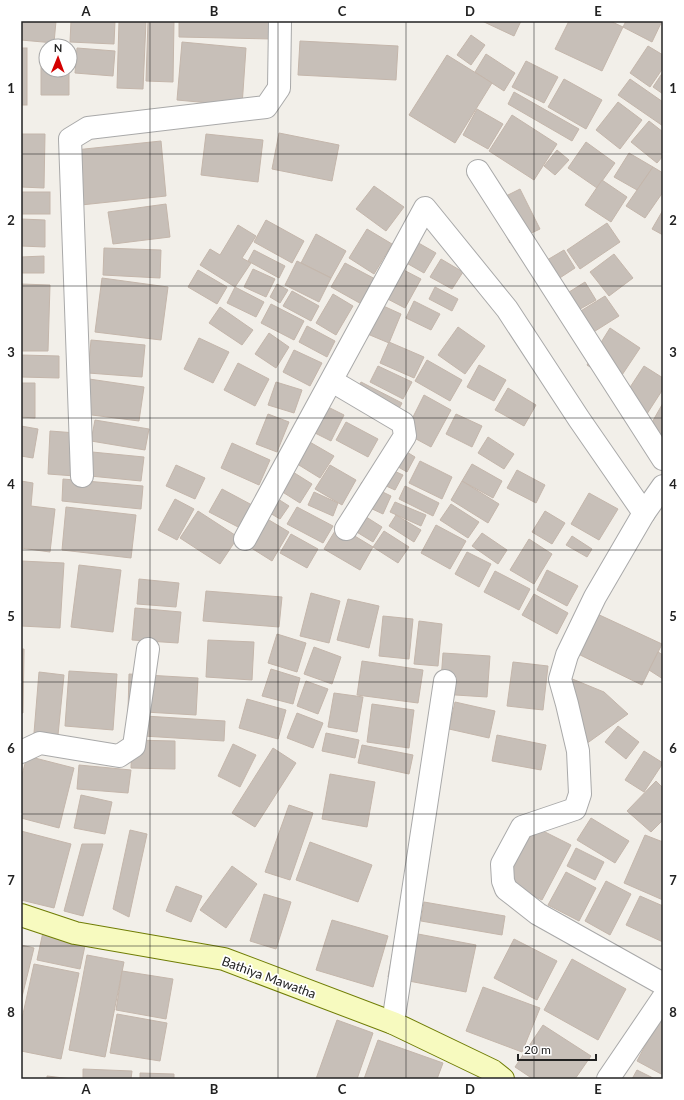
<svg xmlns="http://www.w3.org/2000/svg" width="684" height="1100" font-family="Lato,sans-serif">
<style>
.building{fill:#c7bfb8;stroke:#c4b6ab}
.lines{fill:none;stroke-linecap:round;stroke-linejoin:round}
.street-casing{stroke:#a9a9a9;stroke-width:24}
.secondary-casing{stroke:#707d05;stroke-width:24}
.street{stroke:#fff;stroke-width:22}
.secondary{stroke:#f7fabf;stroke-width:22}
.grid{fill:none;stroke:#222;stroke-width:1;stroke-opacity:0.55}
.labels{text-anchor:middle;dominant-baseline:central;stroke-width:3.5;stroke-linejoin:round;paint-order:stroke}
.street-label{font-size:13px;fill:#222;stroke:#fff}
.neatline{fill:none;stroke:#222;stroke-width:1.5}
.grid-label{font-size:13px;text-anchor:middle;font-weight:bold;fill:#222}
</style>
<rect width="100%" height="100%" fill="#f2efe9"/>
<g class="building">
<polygon points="21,21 56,21 54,43 21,40"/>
<polygon points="71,21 115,21 114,44 70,42"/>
<polygon points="119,21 146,21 143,89 117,88"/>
<polygon points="148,21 174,21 173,82 146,81"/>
<polygon points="179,21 272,21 272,39 179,37"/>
<polygon points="482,21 521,21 514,36"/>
<polygon points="569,21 610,21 623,27 602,71 555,49"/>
<polygon points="626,21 662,21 652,42 623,27"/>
<polygon points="471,35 485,45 471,65 457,55"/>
<polygon points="300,41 398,46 396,80 298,75"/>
<polygon points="182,42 246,48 242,106 177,100"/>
<polygon points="648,46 663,55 663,68 650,87 630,73"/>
<rect x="21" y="48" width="6" height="57"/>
<polygon points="77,48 115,51 113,76 75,73"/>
<polygon points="41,53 46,53 46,70 69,70 69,95 41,95"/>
<polygon points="486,54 515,73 504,91 475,72"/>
<polygon points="447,55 492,83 455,143 409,115"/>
<polygon points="526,61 558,77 544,103 512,87"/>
<polygon points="663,72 663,94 653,87"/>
<polygon points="564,79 602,100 586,129 548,107"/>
<polygon points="630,79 663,102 663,126 618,95"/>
<polygon points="514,92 579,129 572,141 508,104"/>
<polygon points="618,102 642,120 620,149 596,130"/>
<polygon points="477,109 503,124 488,149 463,135"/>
<polygon points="512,115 557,144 534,180 489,151"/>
<polygon points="649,121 663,132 663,156 657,163 631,142"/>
<polygon points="279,133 339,145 332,181 272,169"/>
<polygon points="21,134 45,134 44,188 21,187"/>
<polygon points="206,134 263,140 258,182 201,175"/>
<polygon points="161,141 166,196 81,205 75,150"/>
<polygon points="586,142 615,163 597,188 568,168"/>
<polygon points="557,150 569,160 555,175 544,166"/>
<polygon points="629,153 653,167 637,190 614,177"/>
<polygon points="653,167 663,173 663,192 645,218 626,206"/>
<polygon points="602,180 627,197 611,222 585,205"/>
<polygon points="374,186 404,207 386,231 356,209"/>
<polygon points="520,189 540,229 510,243 490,204"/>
<rect x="21" y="192" width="29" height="22"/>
<polygon points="166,204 170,237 113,244 108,212"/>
<polygon points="663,210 663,235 652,229"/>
<polygon points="21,219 45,220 45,247 21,246"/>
<polygon points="266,220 304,241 292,263 254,242"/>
<polygon points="607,223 620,242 580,269 567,250"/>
<polygon points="238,225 256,236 242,258 251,263 235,287 200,265 210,249 220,255"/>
<polygon points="367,229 392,244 374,274 349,258"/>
<polygon points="316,234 346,251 331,278 301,263"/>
<polygon points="408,237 436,253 424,273 396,257"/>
<polygon points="104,248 161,250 160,278 103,275"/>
<polygon points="254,250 285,266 279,278 248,261"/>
<polygon points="564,250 575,268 549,285 537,266"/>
<polygon points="614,254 633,278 609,296 590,272"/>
<polygon points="44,256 44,273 21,273 21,257"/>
<polygon points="441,259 463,272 452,289 430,277"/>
<polygon points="297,261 331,278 319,302 285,285"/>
<polygon points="345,263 379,281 365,306 331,287"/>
<polygon points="396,266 421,279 405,308 380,295"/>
<polygon points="253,269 275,279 266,297 244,287"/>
<polygon points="198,270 227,287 217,304 188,287"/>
<polygon points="102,278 168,287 161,340 95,332"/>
<polygon points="585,282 596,300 568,316 558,299"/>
<polygon points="21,284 50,285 48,351 21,351"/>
<polygon points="277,284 288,290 280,303 270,297"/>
<polygon points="235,287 264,302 256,317 227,303"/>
<polygon points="435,287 458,299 452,311 429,299"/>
<polygon points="292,291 319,306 311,321 283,306"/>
<polygon points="333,294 353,306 336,335 316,323"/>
<polygon points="605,296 619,316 584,338 571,317"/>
<polygon points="370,300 401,314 389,343 358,330"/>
<polygon points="414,301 440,314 431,330 406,318"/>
<polygon points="271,304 304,321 294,340 261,323"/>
<polygon points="220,307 253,330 242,345 209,323"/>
<polygon points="307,326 335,341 327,357 299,342"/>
<polygon points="458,327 485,346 465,374 438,355"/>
<polygon points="610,328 640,348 616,384 587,365"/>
<polygon points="269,333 289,347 276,368 255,354"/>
<polygon points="199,338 229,352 213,383 184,369"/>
<polygon points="91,340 145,345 142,377 88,373"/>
<polygon points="389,342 424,357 414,378 380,363"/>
<polygon points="294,350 322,363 310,386 283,372"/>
<polygon points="21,355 59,356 59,378 21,377"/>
<polygon points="427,360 462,380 450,401 415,381"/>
<polygon points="238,363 269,379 255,406 224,390"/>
<polygon points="479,365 506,380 494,401 467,387"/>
<polygon points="378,366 412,382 403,399 370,382"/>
<polygon points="644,366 663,378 663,389 645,417 621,401"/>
<polygon points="89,379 144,387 139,421 84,414"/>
<polygon points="276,382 302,390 294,413 268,405"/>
<polygon points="361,382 402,403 391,424 350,403"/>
<polygon points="21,383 35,383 35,418 21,417"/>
<polygon points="508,388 536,405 524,426 495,410"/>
<polygon points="424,395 451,410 431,447 405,433"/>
<polygon points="320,403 344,415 331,441 307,429"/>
<polygon points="663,403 663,452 642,440"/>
<polygon points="268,414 289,422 277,452 256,444"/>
<polygon points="456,414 482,426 472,447 446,434"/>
<polygon points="95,420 149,429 145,450 91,441"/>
<polygon points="346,422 378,439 368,457 336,440"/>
<polygon points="21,426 38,429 33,458 21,456"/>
<polygon points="50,431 76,433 75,476 48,474"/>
<polygon points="488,437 514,454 504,469 478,453"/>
<polygon points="308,441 334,456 320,478 294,462"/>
<polygon points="232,443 270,460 259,485 221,468"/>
<polygon points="395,445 415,457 407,472 386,460"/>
<polygon points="92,452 144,457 141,481 90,476"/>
<polygon points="420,461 452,477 442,499 409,483"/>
<polygon points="277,462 312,484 300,503 265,481"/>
<polygon points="472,464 502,481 493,498 462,481"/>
<polygon points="176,465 205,478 195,499 166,486"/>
<polygon points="330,465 356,480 342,505 315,489"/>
<polygon points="381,465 403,475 395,490 373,480"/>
<polygon points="517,470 545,485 536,503 507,488"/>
<polygon points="63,479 143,486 141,509 62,501"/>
<polygon points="21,481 33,483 31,506 55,509 50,552 21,548"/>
<polygon points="462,481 499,504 488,523 451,500"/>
<polygon points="362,482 391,496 383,514 353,500"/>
<polygon points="405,486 439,503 433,516 399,499"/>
<polygon points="222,489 252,505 240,528 209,512"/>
<polygon points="267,492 289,506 280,519 258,506"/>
<polygon points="314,492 338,503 333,516 308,505"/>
<polygon points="589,493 618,509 599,540 571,524"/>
<polygon points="175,499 194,509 177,540 158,530"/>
<polygon points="395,502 426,515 421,526 390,512"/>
<polygon points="451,504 479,522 468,538 440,520"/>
<polygon points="66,507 136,515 131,558 62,550"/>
<polygon points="297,507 333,526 323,543 287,524"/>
<polygon points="352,508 382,527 373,542 342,523"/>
<polygon points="198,511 238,537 220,564 180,538"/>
<polygon points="254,511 289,532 272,561 237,539"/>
<polygon points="545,511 565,523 552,544 532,532"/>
<polygon points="396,515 421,530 414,542 389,526"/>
<polygon points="436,525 466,541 450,569 421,553"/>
<polygon points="338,526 373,547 360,570 324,549"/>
<polygon points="384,531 409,547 398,563 373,547"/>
<polygon points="482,533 507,550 498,564 472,546"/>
<polygon points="291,534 318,549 307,568 280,553"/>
<polygon points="572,536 592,549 587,557 566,545"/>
<polygon points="529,539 552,554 534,584 510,570"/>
<polygon points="467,552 491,564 479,587 455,574"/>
<polygon points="21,561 64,563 60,628 21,626"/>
<polygon points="79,565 121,570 113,632 71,627"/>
<polygon points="547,570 578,586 567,606 537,590"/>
<polygon points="495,571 530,589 519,610 484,592"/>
<polygon points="139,579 179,583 176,607 137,604"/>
<polygon points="206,591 282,597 279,627 203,621"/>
<polygon points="311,593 340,601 329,643 300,636"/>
<polygon points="534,594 568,613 557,634 522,615"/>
<polygon points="348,599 379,606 369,648 337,640"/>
<polygon points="135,608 181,612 178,643 132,640"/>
<polygon points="593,612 662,644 642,685 574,652"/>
<polygon points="383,616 413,619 409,659 379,656"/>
<polygon points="419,621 442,624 438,666 414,664"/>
<polygon points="277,634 306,643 297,672 268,663"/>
<polygon points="208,640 254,642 252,680 206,677"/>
<polygon points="314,647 341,657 332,684 304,674"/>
<polygon points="21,649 24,649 23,713 21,713"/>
<polygon points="658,652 663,655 663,679 649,670"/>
<polygon points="443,653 490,656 487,697 440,694"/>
<polygon points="362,661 423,670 418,703 357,695"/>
<polygon points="513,662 548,666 543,710 507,706"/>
<polygon points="271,669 300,678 293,704 262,696"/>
<polygon points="69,671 117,674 113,730 65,726"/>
<polygon points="39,672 64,675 58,735 34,733"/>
<polygon points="129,674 198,678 196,715 128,711"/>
<polygon points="565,676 604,692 628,714 579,749"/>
<polygon points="306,681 328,689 318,714 297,706"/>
<polygon points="334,693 363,697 357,732 328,727"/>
<polygon points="247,699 286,710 278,739 239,728"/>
<polygon points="455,702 495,711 489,738 449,729"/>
<polygon points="372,704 414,710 409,748 367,742"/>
<polygon points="297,713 323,723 313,748 287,738"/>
<polygon points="129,715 225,721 224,741 127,735"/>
<polygon points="618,726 639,742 626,759 605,742"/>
<polygon points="326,733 359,740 355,758 322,751"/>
<polygon points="497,735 546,745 541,770 492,761"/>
<polygon points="132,740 175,741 175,769 131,768"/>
<polygon points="233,744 256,755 240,787 218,776"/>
<polygon points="362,745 413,755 409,774 358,763"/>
<polygon points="273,748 296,763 255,827 232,813"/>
<polygon points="644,751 663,763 644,792 625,780"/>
<polygon points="27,756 74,768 59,828 21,818 21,779"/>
<polygon points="79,765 131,770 128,793 77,789"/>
<polygon points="330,774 375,782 367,827 322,819"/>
<polygon points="656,781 663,788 663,820 651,832 627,811"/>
<polygon points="81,795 112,802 105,834 74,828"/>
<polygon points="289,805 313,813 290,880 265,872"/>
<polygon points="591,818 629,841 615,863 577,840"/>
<polygon points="533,826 571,845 542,900 504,881"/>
<polygon points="130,830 147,834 129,917 113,909"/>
<polygon points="21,831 71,844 54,908 21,900"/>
<polygon points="645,835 663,842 663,900 624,883"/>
<polygon points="310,842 372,865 358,902 296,880"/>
<polygon points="82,844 103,844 83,916 64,911"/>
<polygon points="576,848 604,862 595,880 567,866"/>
<polygon points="232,866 257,884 226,928 200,910"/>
<polygon points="566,872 596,888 579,921 548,905"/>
<polygon points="606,881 631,894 610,935 585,921"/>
<polygon points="176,886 202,896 191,922 166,911"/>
<polygon points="264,894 291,902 276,949 250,941"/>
<polygon points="640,896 663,906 663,942 626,925"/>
<polygon points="424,902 505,916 502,935 421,921"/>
<polygon points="332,920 388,936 373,987 316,970"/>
<polygon points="397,930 476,945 466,992 388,977"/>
<polygon points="43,932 86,941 80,969 37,960"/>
<polygon points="514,939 557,961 537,1000 494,978"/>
<polygon points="21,945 34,948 21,1001"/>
<polygon points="87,955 124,962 105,1057 69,1050"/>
<polygon points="572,959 626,989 598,1040 544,1010"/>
<polygon points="34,964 79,973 61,1059 21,1051 21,1023"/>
<polygon points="122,971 173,979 166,1019 116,1010"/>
<polygon points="483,987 540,1008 522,1052 466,1031"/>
<polygon points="663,1012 663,1075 637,1061"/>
<polygon points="117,1014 167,1023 160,1061 110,1053"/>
<polygon points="337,1020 373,1033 357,1079 316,1079"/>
<polygon points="543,1025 591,1056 575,1079 533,1079 515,1067"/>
<polygon points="378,1040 443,1063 437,1079 364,1079"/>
<polygon points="83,1069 132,1071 131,1079 83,1079"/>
<polygon points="637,1070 655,1079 632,1079"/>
<polygon points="140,1073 174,1074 174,1079 140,1079"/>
<polygon points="47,1076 72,1079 47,1079"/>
</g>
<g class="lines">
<defs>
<g id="street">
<polyline points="478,171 663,459"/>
<polyline points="332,381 403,423 405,436 346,529"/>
<polyline points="82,476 70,139 88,128 266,107 279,88 280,21"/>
<polyline points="663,486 644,513 595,597 567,655 560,679 567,704 578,751 580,794 575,809 522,827 502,864 503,881 506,889 538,914 663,984"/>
<polyline points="245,539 425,208 507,309 579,419 644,513"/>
<polyline points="21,752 40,743 119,756 134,746 148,649"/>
<polyline points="393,1023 445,681"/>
<polyline points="608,1079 663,998"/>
</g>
<polyline id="secondary" points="21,915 75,933 224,959 393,1023 493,1071 503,1079"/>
</defs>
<use href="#street" class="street-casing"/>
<use href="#secondary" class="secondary-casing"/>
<use href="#street" class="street"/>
<use href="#secondary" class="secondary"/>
</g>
<path class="grid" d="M 150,21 L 150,1079M 278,21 L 278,1079M 406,21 L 406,1079M 534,21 L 534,1079M 21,154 L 663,154M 21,286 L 663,286M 21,418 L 663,418M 21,550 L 663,550M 21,682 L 663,682M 21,814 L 663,814M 21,946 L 663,946"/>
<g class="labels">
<g class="street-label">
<text transform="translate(269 977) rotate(20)">Bathiya Mawatha</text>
</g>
</g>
<rect width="684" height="1100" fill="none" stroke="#ffffff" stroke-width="44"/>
<g transform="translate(58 58) rotate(1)"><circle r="19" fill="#ffffff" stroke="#a7a7a7"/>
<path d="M0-3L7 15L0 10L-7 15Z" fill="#d40000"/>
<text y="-6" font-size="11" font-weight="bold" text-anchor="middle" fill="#222222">N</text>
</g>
<path d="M518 1054v6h78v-6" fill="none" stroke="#222222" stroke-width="2"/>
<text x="524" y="1054" font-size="12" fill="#222222" stroke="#ffffff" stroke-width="3" paint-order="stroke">20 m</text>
<rect x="22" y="22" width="640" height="1056" class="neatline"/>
<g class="grid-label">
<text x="86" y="16">A</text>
<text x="214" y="16">B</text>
<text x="342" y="16">C</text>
<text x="470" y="16">D</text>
<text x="598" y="16">E</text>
<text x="11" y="93">1</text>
<text x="673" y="93">1</text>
<text x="11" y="225">2</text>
<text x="673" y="225">2</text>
<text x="11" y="357">3</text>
<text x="673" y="357">3</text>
<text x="11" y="489">4</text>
<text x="673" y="489">4</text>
<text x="11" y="621">5</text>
<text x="673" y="621">5</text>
<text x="11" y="753">6</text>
<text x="673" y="753">6</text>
<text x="11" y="885">7</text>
<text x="673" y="885">7</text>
<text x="11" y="1017">8</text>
<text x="673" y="1017">8</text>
<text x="86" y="1094">A</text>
<text x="214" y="1094">B</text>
<text x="342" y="1094">C</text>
<text x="470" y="1094">D</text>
<text x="598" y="1094">E</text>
</g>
</svg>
